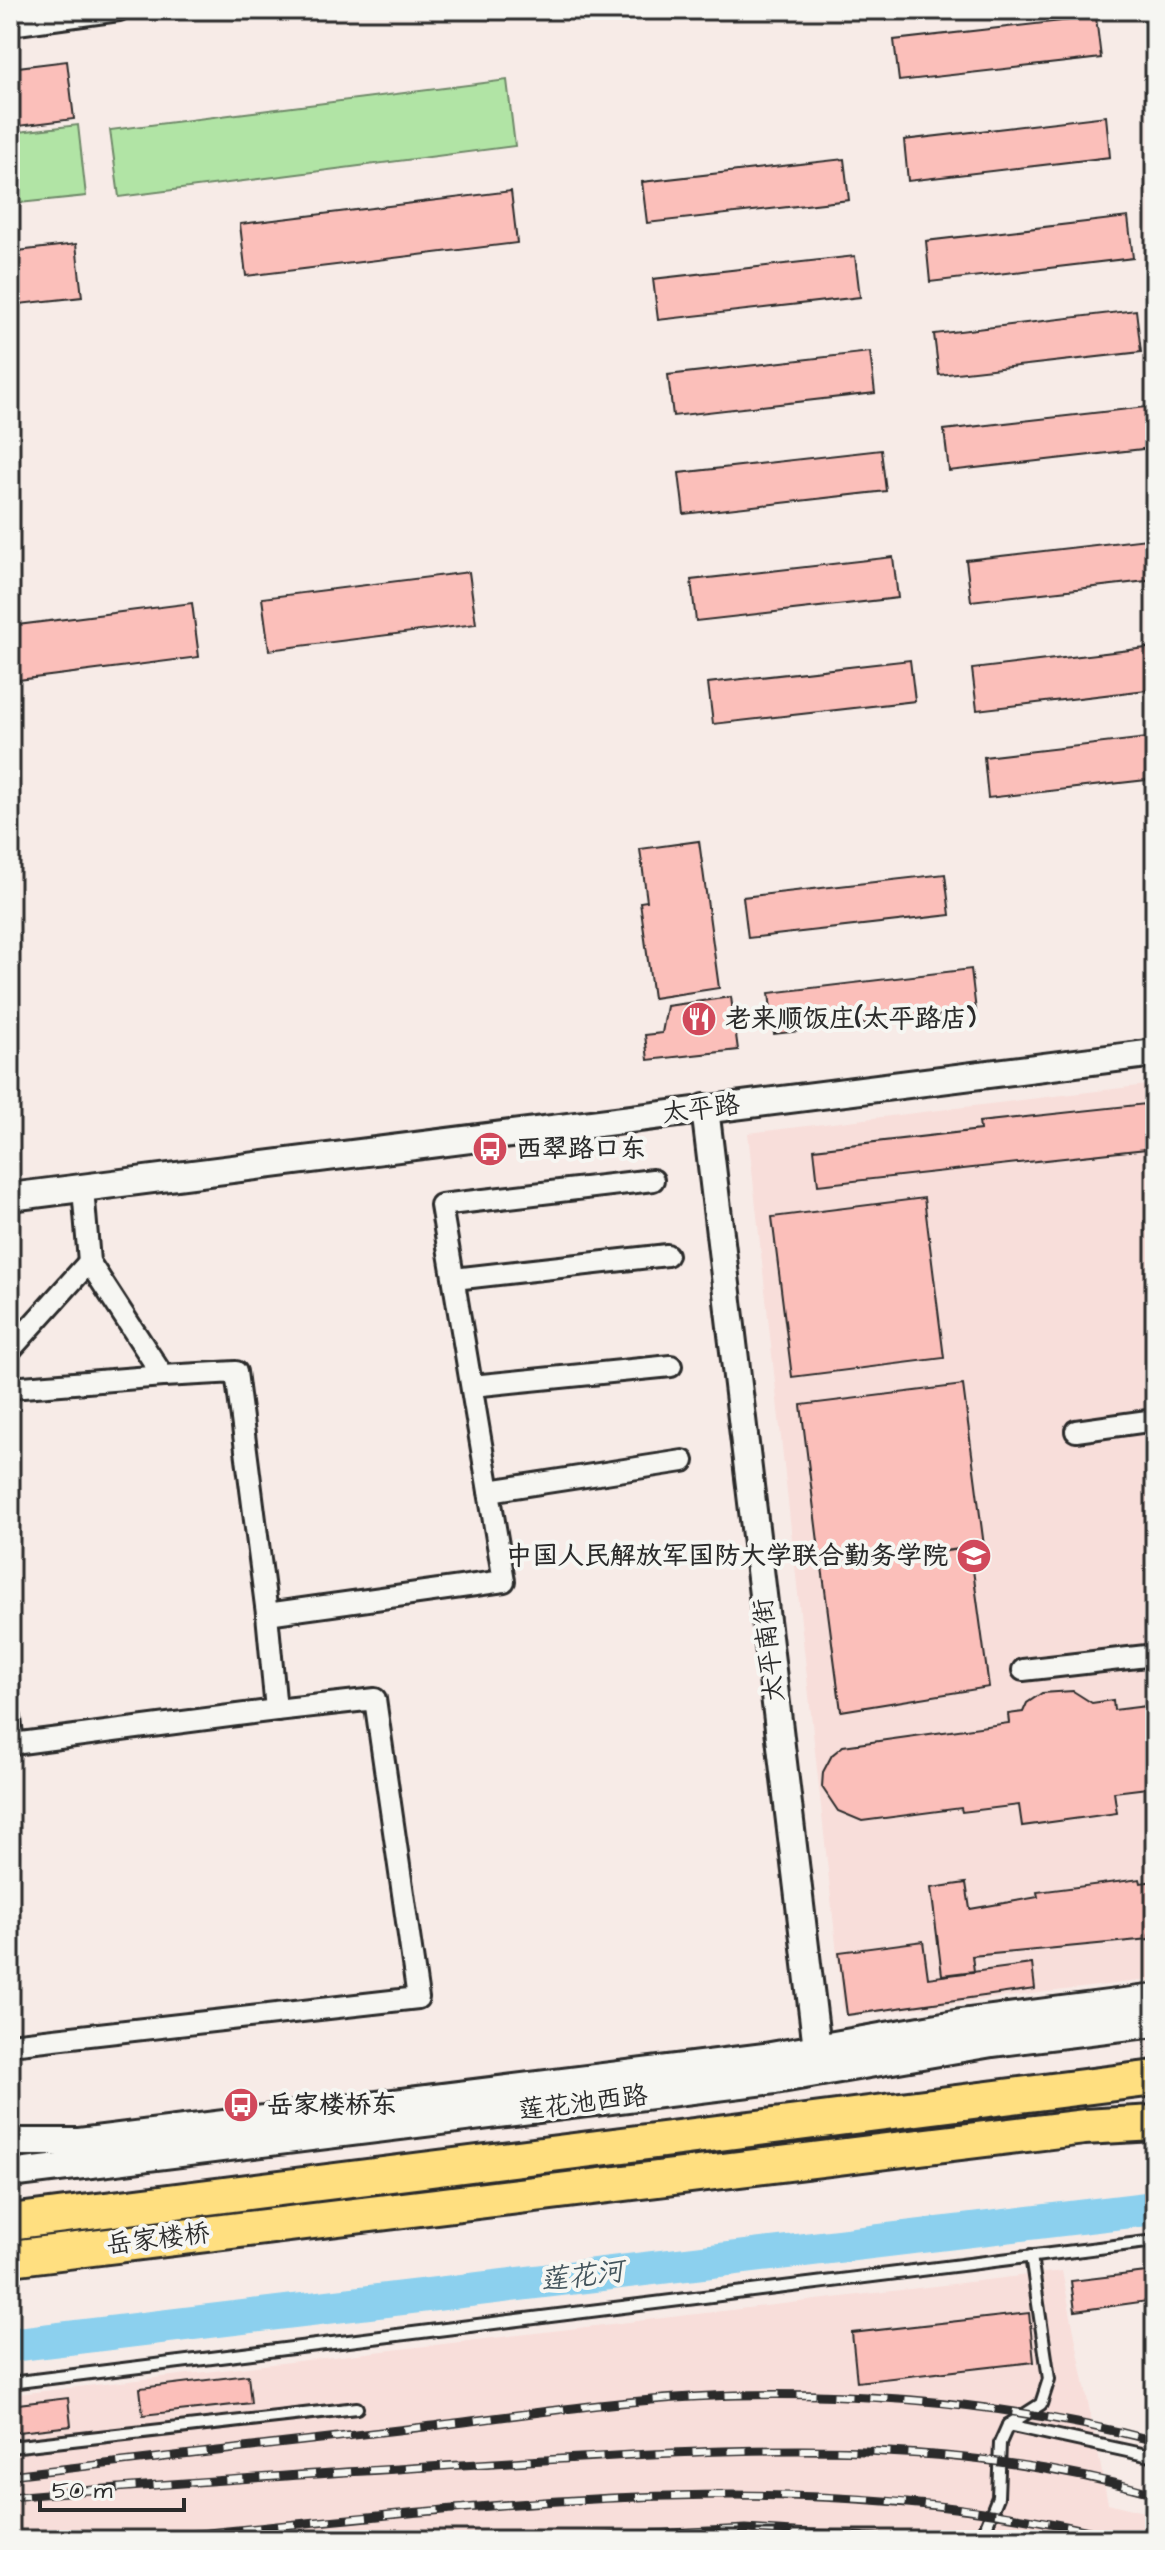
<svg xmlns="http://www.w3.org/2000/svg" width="1165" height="2550" font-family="'Architects Daughter','LXGW WenKai TC',sans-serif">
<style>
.built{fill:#f8deda}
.green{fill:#b1e4a5;stroke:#6e8868;stroke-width:2}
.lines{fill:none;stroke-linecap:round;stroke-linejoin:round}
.river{stroke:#8cd0ee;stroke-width:34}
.building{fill:#fbbfba;stroke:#2b2b2b;stroke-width:2}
.service-casing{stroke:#2b2b2b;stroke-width:16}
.minor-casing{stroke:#2b2b2b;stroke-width:26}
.tertiary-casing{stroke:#2b2b2b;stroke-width:32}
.trunk-casing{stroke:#2b2b2b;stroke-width:40}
.service{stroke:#f6f6f2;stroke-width:10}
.minor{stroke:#f6f6f2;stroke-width:20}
.tertiary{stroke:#f6f6f2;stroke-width:26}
.trunk{stroke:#ffdf80;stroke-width:34}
.rail-casing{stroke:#2b2b2b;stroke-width:9}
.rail{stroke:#f6f6f2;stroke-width:6;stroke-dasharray:18;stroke-linecap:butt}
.labels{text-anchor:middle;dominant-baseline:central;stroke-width:8;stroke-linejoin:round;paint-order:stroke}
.poi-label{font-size:26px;font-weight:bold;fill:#2b2b2b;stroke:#f6f6f2;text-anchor:start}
.street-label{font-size:26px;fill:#2b2b2b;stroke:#f6f6f2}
.water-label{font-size:28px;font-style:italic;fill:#43545c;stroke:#f6f6f2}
</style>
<rect width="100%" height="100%" fill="#f7ebe7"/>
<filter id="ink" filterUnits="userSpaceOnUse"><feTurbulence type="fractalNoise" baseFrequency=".0125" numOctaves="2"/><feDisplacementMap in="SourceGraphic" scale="16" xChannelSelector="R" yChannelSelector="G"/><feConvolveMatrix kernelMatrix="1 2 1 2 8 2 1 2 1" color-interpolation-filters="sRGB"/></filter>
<g filter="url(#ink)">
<g class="built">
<polygon points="1155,1084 1155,1979 860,2015 843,2009 748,1133"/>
<polygon points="1062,2271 1108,2503 1155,2515 1155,2540 10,2540 10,2395"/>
</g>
<g class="green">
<polygon points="507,80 515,146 119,197 110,130"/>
<polygon points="78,125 86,196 10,204 10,133"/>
</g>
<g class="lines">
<polyline class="river" points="10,2345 1155,2208"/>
</g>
<g class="building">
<polygon points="1096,17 1101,58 899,81 894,40"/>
<polygon points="67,61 74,119 10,127 10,68"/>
<polygon points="1106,116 1110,157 908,181 904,140"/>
<polygon points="844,159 849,200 647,223 642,182"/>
<polygon points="511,191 517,243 246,276 240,224"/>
<polygon points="1128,217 1133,258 930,282 926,241"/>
<polygon points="76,244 82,297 10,305 10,252"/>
<polygon points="855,256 860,297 658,320 653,279"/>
<polygon points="1136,310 1141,352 939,375 934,334"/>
<polygon points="870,352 875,393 673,416 668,375"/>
<polygon points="1146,407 1151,448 949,471 944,430"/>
<polygon points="881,450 886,491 684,514 679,473"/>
<polygon points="1155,538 1155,580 971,601 966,560"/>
<polygon points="893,557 898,598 696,621 691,580"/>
<polygon points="469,572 476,624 269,650 262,598"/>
<polygon points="192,603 199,657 10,681 10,626"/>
<polygon points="1155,647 1155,689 977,710 972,669"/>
<polygon points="910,660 915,701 713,724 708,683"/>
<polygon points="1155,737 1155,779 988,798 984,757"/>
<polygon points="699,841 719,988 653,998 640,902 647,901 640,849"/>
<polygon points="945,874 950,915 748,938 743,897"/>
<polygon points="971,969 976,1011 774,1034 769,993"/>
<polygon points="731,997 738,1050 648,1060 645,1035 662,1033 667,1006"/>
<polygon points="1155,1103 1155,1148 818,1185 814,1149 980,1130 979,1122"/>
<polygon points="924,1198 944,1358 792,1377 772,1217"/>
<polygon points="963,1385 984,1546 821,1566 801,1405"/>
<polygon points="970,1548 989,1687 841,1711 822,1567"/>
<polygon points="1073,1691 1092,1703 1113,1700 1114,1710 1155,1705 1155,1787 1114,1792 1117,1813 1022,1826 1019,1805 962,1812 961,1808 862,1821 838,1811 822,1787 823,1772 832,1755 843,1746 1009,1723 1008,1714 1023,1712 1027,1703 1042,1693"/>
<polygon points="1140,1879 1141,1883 1155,1881 1155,1934 1149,1935 1149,1939 972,1956 974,1971 942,1975 931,1888 966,1883 970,1909 1038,1897 1037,1892"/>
<polygon points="923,1941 928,1978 1032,1964 1035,1989 847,2015 839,1952"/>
<polygon points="1155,2271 1155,2300 1075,2311 1071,2281"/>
<polygon points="1029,2313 1034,2362 857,2382 852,2333"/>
<polygon points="248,2375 251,2403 143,2415 140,2388"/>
<polygon points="68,2398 71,2426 10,2433 10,2405"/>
</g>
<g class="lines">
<defs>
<g id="service">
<polyline points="10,2383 1155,2241"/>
<polyline points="1008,2425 1155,2457"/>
<polyline points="10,2447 357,2408"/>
<polyline points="969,2540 983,2534 998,2497 1000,2443 1008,2425 1041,2404 1049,2379 1031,2256"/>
</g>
<g id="minor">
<polyline points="10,25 119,10"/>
<polyline points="83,1188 89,1262 163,1376 236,1372 267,1614 504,1581 441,1205 653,1180"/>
<polyline points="454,1279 667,1255"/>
<polyline points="10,1350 89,1262"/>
<polyline points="472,1386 671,1366"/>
<polyline points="10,1388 163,1376"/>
<polyline points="1076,1431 1155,1420"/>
<polyline points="489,1491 683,1461"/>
<polyline points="1023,1670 1155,1655"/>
<polyline points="10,1718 13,1744 10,1745"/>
<polyline points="13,1744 276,1710"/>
<polyline points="10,2044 418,1998 375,1699 276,1710 267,1614"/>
</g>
<g id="tertiary">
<polyline points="705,1108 817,2048"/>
<polyline points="10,1197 1155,1053"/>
<polyline points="10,2142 79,2142 765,2057 961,2023 1155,1998"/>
<polyline points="10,2174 775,2080 992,2043 1155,2023"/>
</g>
<g id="trunk">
<polyline points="10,2222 1155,2078"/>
<polyline points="10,2258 1084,2127 1155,2123"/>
</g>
</defs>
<use href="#service" class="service-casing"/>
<use href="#minor" class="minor-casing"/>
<use href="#tertiary" class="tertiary-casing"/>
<use href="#trunk" class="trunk-casing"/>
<use href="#service" class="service"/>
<use href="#minor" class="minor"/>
<use href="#tertiary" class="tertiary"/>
<use href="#trunk" class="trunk"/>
<defs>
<g id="rail">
<path d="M 10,2475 C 148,2459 286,2443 424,2427 C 528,2414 632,2398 736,2395 C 877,2392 1019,2405 1155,2441"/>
<path d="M 10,2497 C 177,2482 344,2472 511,2462 C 728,2449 944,2433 1155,2494"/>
<path d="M 134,2540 C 463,2510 801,2456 1126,2540"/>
<polyline points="541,2540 746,2529 923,2540"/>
</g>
</defs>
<use href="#rail" class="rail-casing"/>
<use href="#rail" class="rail"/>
</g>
</g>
<defs>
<symbol id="restaurant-disc" viewBox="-11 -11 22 22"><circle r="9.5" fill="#d1495b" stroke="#f6f6f2"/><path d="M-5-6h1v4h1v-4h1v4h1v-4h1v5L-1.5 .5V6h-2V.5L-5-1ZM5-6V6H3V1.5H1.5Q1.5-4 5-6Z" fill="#fff"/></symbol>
<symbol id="bus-disc" viewBox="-11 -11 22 22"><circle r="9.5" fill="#d1495b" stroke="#f6f6f2"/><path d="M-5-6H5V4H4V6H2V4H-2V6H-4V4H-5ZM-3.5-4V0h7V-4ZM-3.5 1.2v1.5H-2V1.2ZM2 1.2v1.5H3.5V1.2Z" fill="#fff"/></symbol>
<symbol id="university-disc" viewBox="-11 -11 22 22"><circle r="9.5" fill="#d1495b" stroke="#f6f6f2"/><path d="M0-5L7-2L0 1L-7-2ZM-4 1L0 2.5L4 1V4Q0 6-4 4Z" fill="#fff"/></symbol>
</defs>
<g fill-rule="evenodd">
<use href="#restaurant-disc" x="679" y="999" width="40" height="40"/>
<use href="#bus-disc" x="470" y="1129" width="40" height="40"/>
<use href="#university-disc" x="954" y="1536" width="40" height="40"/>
<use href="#bus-disc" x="221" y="2085" width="40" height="40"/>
</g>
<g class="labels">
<g class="poi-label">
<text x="725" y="1019">老来顺饭庄(太平路店)</text>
<text x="516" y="1149">西翠路口东</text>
<text x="948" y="1556" text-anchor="end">中国人民解放军国防大学联合勤务学院</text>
<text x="267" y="2105">岳家楼桥东</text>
</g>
<g class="street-label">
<text transform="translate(701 1109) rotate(-7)">太平路</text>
<text transform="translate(769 1650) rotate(-97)">太平南街</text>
<text transform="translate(583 2103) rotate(-7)">莲花池西路</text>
<text transform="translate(158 2239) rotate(-7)">岳家楼桥</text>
</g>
<g class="water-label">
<text transform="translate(582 2276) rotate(-7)">莲花河</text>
</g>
</g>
<rect width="1165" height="2550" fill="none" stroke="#f6f6f2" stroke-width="40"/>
<rect x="20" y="20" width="1125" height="2510" fill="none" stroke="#2b2b2b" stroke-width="3" filter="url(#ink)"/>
<path d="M40 2498v12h144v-12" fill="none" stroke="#2b2b2b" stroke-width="4"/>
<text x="52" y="2498" font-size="24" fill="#2b2b2b" stroke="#f6f6f2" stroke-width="6" paint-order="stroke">50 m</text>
</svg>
